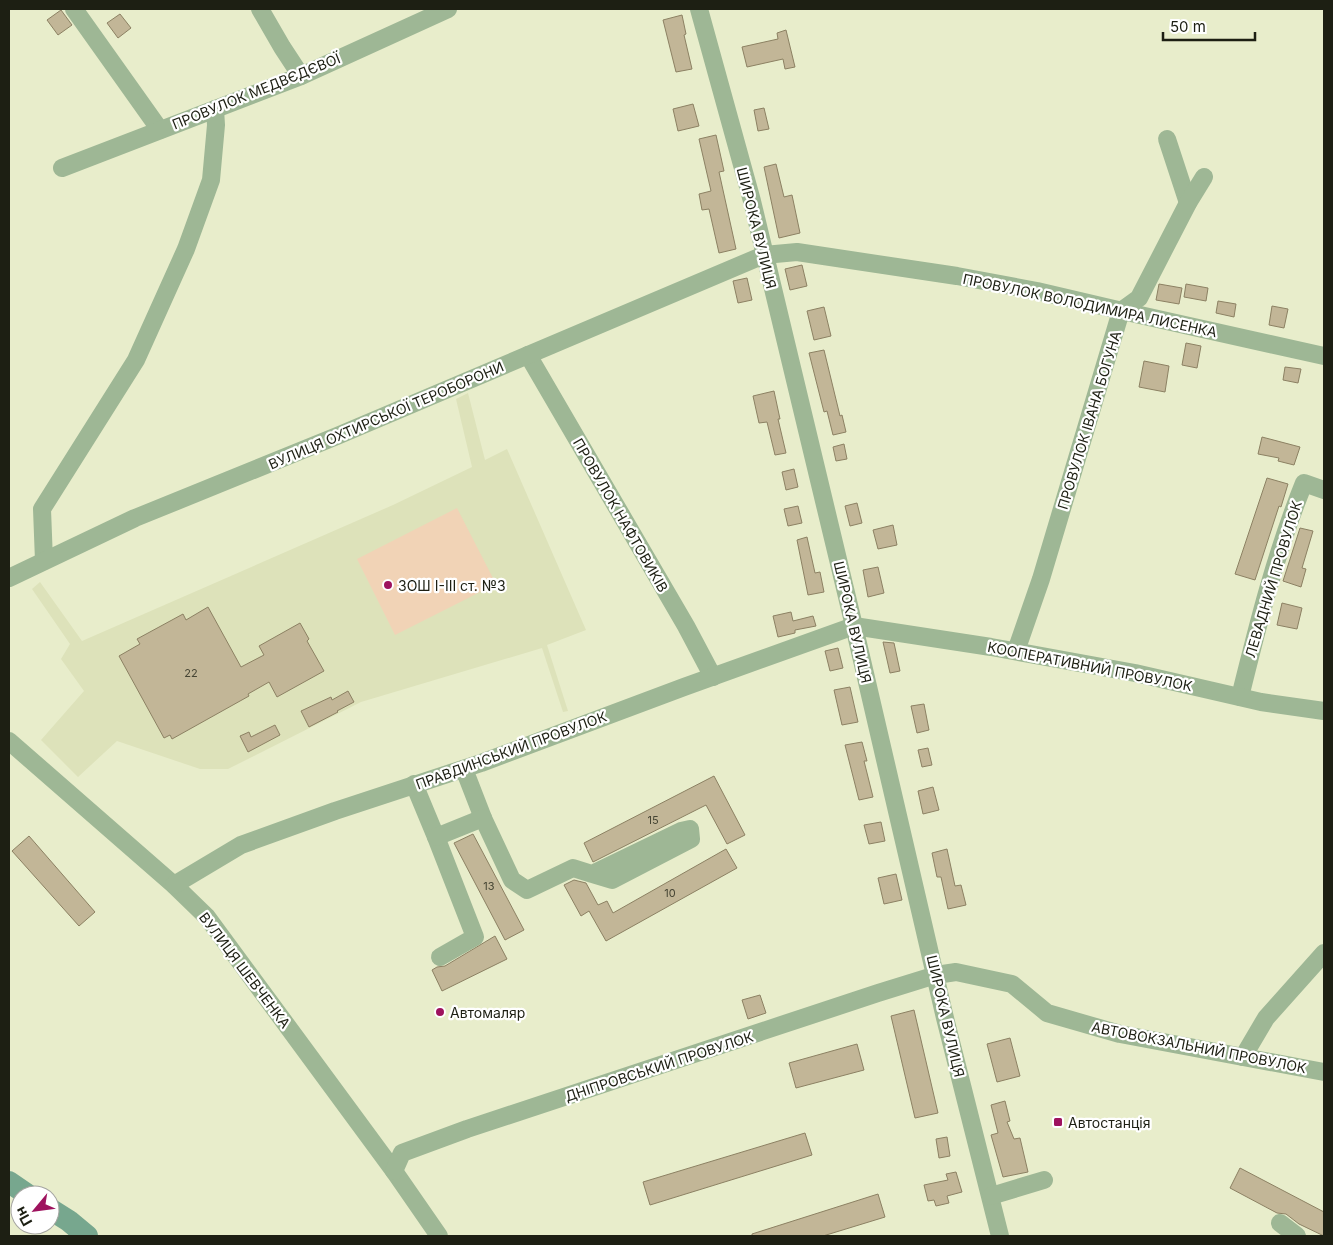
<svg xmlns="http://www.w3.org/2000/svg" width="1333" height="1245" font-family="Inter,sans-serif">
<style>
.built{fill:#dde2ba}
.green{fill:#f1d3b6}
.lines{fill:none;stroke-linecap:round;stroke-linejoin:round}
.river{stroke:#77a78e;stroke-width:22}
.building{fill:#c2b697;stroke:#8c8163}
.minor{stroke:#9eb795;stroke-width:18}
.poi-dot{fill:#9e125e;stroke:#fff;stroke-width:2}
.labels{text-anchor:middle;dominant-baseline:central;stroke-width:4.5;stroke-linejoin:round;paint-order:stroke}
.number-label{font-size:11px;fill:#464534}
.street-label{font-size:14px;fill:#1d1f13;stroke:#fff}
.poi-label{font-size:14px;fill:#1d1f13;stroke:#fff;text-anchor:start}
</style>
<rect width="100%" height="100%" fill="#e8edcb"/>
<polygon class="built" points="468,393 485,460 507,449 586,630 547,645 568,711 563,712 542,648 361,702 228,769 200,769 117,741 78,777 41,740 84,691 61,659 70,644 32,589 40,582 82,641 393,505 472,467 456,399"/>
<polygon class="green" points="457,508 496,584 395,635 357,559"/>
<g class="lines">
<g class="river">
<polyline points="9,1182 28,1195"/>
<polyline points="50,1209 69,1221 87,1236"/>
</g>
</g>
<g class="building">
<polygon points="61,10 72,25 58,35 47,20"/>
<polygon points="120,14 131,28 118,38 107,23"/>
<polygon points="682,15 686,34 684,35 692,69 676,72 663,20"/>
<polygon points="786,30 795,67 785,69 783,59 747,67 742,47 778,39 777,33"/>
<polygon points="693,104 699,126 678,131 673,109"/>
<polygon points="764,108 769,129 758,131 754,110"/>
<polygon points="716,135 724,171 719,172 736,249 719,253 709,209 702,210 699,194 711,191 699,139"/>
<polygon points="776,164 784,197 792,195 800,233 779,238 764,167"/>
<polygon points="802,265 807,286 790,290 785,269"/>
<polygon points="747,278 752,300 738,303 733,281"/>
<polygon points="1159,284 1182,288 1179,304 1156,300"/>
<polygon points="1186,284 1208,288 1206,301 1184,297"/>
<polygon points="1218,301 1236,304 1234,317 1216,313"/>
<polygon points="1272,306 1288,309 1284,328 1269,325"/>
<polygon points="824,307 831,336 814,340 807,311"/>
<polygon points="1186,343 1201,346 1197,368 1182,365"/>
<polygon points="824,350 840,416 842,415 846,432 833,435 827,411 824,412 809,353"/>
<polygon points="1144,361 1169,366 1165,392 1139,387"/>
<polygon points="1285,367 1301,369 1298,383 1283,380"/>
<polygon points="774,391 780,419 778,419 786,453 775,455 767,422 759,423 753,396"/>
<polygon points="1262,437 1300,447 1294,465 1278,461 1279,458 1258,454"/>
<polygon points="844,444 847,459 836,461 833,447"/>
<polygon points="794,469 798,487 786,490 782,472"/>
<polygon points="1267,478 1288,484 1281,507 1279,506 1255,580 1235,574"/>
<polygon points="857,503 862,523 850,526 845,506"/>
<polygon points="798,506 802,523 788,526 784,509"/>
<polygon points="893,525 897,545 878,549 873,530"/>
<polygon points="1300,528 1313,531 1302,568 1306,569 1301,587 1283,581"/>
<polygon points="807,537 815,573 820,572 824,592 808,595 797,540"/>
<polygon points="878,567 884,593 868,597 863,570"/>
<polygon points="1282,603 1302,608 1297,629 1277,625"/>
<polygon points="208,607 241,667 264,655 259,646 300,623 309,639 307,641 324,671 277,697 269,682 248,694 249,696 172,739 170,735 164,738 119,656 140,644 137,639 183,614 186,620"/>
<polygon points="791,612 793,621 813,616 816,626 795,630 795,633 778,637 773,616"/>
<polygon points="883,642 894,643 900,671 890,673"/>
<polygon points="838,648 843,668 830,671 825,651"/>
<polygon points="850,687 858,722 842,725 834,690"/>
<polygon points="348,691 354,702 337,711 338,712 309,727 301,711 331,697 332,700"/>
<polygon points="924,704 929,730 917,733 911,706"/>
<polygon points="275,725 280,735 248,752 240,736 249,732 251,737"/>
<polygon points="862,742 867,761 864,761 873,797 859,800 845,745"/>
<polygon points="928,748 932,765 922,767 918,750"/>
<polygon points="714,776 745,835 727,844 706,805 593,862 584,843"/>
<polygon points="933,787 939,810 923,814 918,791"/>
<polygon points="881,822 885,841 869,844 864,825"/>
<polygon points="473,834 524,930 505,940 454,843"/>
<polygon points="29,836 95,912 79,926 12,851"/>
<polygon points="726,849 737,868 606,941 589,911 581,916 564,885 574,880 586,883 598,905 607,901 613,913"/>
<polygon points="947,849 955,886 961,885 966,905 948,909 941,877 937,877 932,853"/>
<polygon points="896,874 902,900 884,904 878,878"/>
<polygon points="495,936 507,959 442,991 432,970 437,967 445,966"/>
<polygon points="760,995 766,1013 748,1019 742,1000"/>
<polygon points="914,1010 938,1113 915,1118 891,1016"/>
<polygon points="1010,1038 1020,1076 997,1082 987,1044"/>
<polygon points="857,1044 864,1070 796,1088 789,1063"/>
<polygon points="1005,1101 1010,1121 1007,1122 1014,1139 1020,1138 1028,1172 1003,1177 991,1135 998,1133 991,1105"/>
<polygon points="805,1133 812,1155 650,1205 643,1182"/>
<polygon points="947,1137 950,1156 939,1158 936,1139"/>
<polygon points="1240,1168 1324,1212 1324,1236 1299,1224 1286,1214 1277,1213 1230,1188"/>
<polygon points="956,1172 962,1192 947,1196 949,1203 936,1206 934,1200 928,1201 924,1185 948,1180 946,1174"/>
<polygon points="878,1194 885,1217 823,1236 752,1236 752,1234"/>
</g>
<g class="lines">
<g class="minor">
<polyline points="74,9 160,130"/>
<polyline points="260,9 282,47 301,76"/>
<polyline points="699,9 752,201 854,626 945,1018 1000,1236"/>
<polyline points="1167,139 1188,203"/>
<polyline points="62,168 301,76 448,9"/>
<polyline points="528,355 686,626 713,677"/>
<polyline points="44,561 42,509 136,360 186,249 211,180 216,125 215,109"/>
<polyline points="9,578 135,518 337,436 764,255 797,252 957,276 1037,291 1131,313 1324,356"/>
<polyline points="1016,651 1041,579 1121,311 1139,298 1188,203 1204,177"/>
<path d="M 1240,697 C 1258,624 1276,552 1304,483 L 1324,490"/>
<polyline points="9,741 174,885 207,917 394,1171 439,1236"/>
<polyline points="464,769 483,818"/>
<polyline points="414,784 436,837 475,937 440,957"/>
<polyline points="436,837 483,818 512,880 527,890 573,868 592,874 681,831 690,829 691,839 612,880 592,874"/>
<polyline points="174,885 241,845 335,811 481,763 684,687 854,626 991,647 1135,673 1261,702 1324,711"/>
<polyline points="1243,1057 1266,1018 1324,953"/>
<polyline points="394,1171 402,1153 467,1129 878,993 936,975 956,972 1012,984 1047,1013 1120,1034 1324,1072"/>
<polyline points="991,1196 1044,1180"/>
<polyline points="1280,1223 1297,1236"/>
</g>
</g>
<g class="poi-dot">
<circle cx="388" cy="585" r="5"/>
<circle cx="440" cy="1012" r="5"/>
<rect x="1053" y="1117" width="10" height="10" rx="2.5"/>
</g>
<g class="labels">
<g class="number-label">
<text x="191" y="673">22</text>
<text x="653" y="820">15</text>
<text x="489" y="886">13</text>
<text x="670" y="893">10</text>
</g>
<g class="street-label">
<text transform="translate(256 91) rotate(-22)">ПРОВУЛОК МЕДВЄДЄВОЇ</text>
<text transform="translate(757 228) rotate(76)">ШИРОКА ВУЛИЦЯ</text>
<text transform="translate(1090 305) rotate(12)">ПРОВУЛОК ВОЛОДИМИРА ЛИСЕНКА</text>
<text transform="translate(386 415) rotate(-23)">ВУЛИЦЯ ОХТИРСЬКОЇ ТЕРОБОРОНИ</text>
<text transform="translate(1089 420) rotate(-73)">ПРОВУЛОК ІВАНА БОГУНА</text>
<text transform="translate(621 515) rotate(60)">ПРОВУЛОК НАФТОВИКІВ</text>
<text transform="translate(1273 579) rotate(-73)">ЛЕВАДНИЙ ПРОВУЛОК</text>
<text transform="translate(853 622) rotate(77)">ШИРОКА ВУЛИЦЯ</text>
<text transform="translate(1090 666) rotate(11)">КООПЕРАТИВНИЙ ПРОВУЛОК</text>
<text transform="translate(511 750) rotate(-20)">ПРАВДИНСЬКИЙ ПРОВУЛОК</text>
<text transform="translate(245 970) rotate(53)">ВУЛИЦЯ ШЕВЧЕНКА</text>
<text transform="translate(946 1016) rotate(77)">ШИРОКА ВУЛИЦЯ</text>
<text transform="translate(1199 1047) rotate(11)">АВТОВОКЗАЛЬНИЙ ПРОВУЛОК</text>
<text transform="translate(659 1066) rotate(-18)">ДНІПРОВСЬКИЙ ПРОВУЛОК</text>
</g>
<g class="poi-label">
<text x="398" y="585">ЗОШ І-ІІІ ст. №3</text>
<text x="450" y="1012">Автомаляр</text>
<text x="1068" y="1122">Автостанція</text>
</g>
</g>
<rect width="1333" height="1245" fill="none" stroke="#1d1f13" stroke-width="20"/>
<g transform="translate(35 1210) rotate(241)"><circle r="24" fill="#ffffff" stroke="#a5a5a1"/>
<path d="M0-4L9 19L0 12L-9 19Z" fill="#9e125e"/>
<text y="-8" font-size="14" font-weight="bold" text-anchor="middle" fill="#1d1f13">Пн</text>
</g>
<path d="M1163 32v8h92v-8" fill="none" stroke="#1d1f13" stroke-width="2.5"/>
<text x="1170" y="32" font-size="15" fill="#1d1f13" stroke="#ffffff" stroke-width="4" paint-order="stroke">50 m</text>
</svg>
